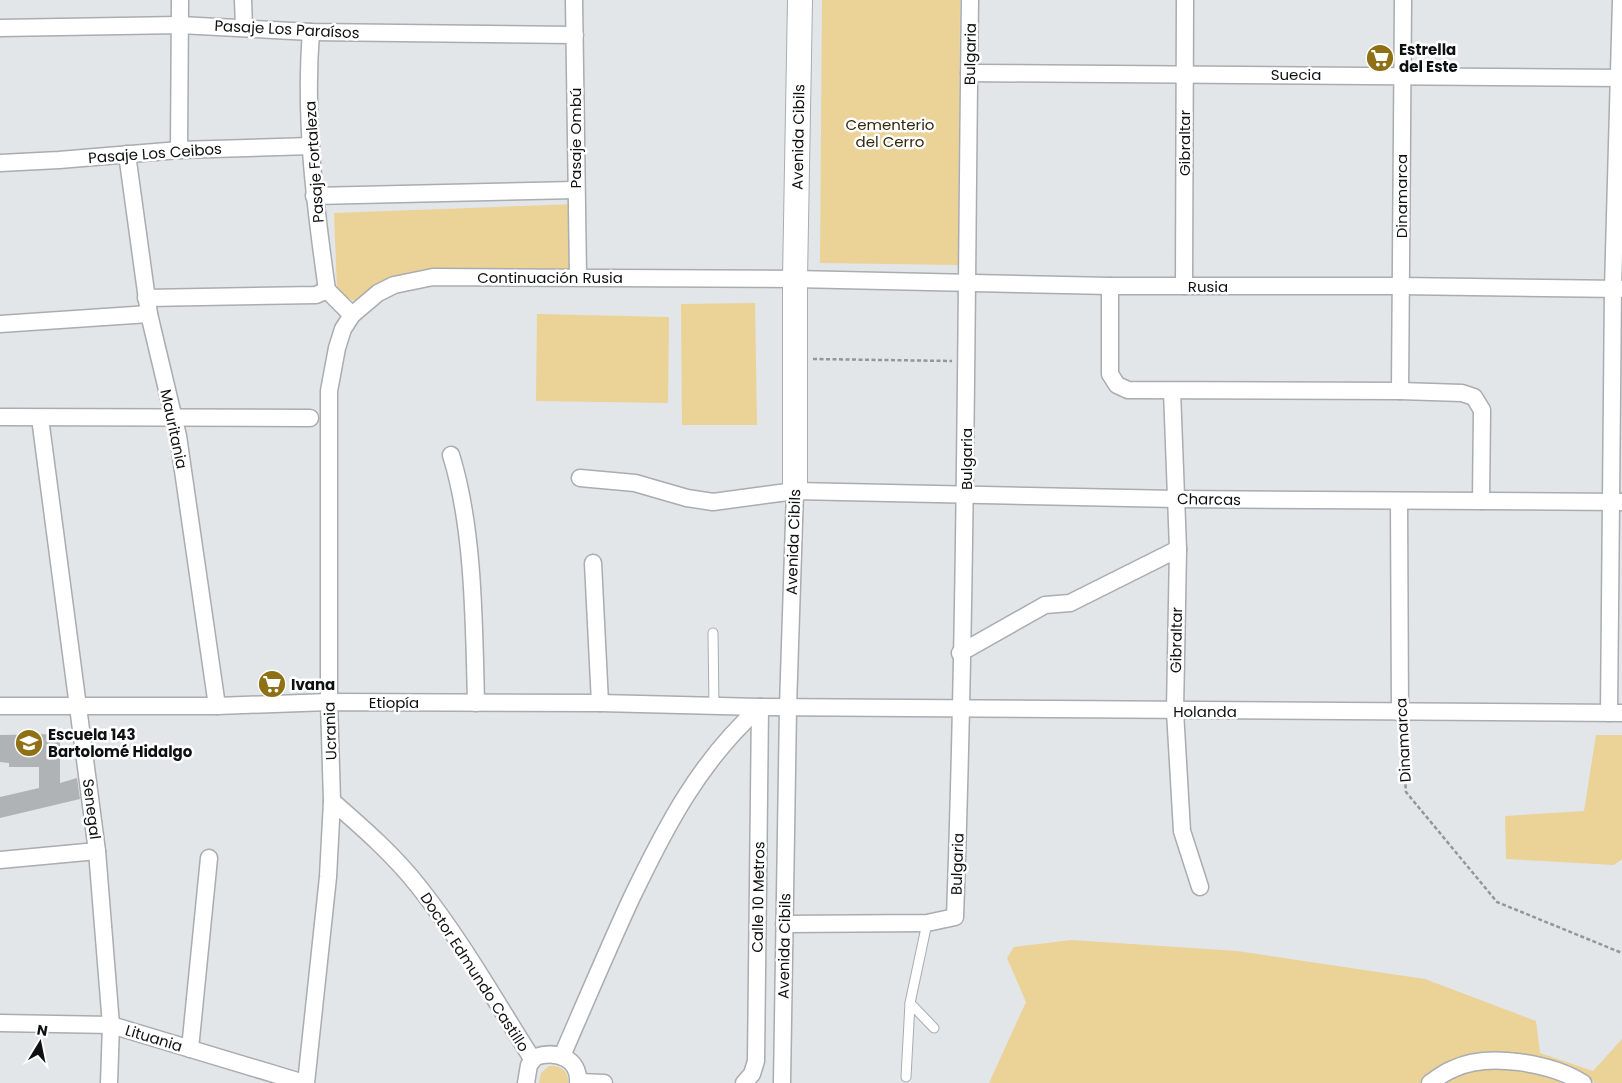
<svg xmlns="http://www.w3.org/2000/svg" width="1622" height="1083" font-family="Poppins,sans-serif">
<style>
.green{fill:#ebd296}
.building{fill:#b0b3b6}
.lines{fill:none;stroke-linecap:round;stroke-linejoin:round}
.lane-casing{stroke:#a9acb0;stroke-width:11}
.street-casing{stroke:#a9acb0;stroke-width:19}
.secondary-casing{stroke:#a9acb0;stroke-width:26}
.path{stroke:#949799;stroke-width:2.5;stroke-dasharray:4 2.5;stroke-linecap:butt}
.lane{stroke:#fff;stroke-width:9}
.street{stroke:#fff;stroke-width:16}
.secondary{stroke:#fff;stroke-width:24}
.labels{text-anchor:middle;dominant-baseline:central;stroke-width:5;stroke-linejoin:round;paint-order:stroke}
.street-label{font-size:15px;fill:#0f1011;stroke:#fff}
.poi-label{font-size:15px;font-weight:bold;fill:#0f1011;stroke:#fff;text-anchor:start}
.park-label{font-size:15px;fill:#33280a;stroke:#fff}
</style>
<rect width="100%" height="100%" fill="#e2e6e9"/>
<g class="green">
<polygon points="822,0 960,0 958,265 820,263"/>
<polygon points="576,204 578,271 438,270 360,303 347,298 337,288 334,213"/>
<polygon points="755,303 757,425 682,425 681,304"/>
<polygon points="537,314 669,317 668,403 536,401"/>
<polygon points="1596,735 1622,735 1622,859 1614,865 1506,859 1505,816 1584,811"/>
<polygon points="1071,940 1237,951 1425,979 1536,1021 1540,1053 1593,1071 1622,1039 1622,1083 1595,1083 1588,1077 1524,1058 1420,1083 989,1083 1026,1002 1007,958 1014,947"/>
<path d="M 549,1066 C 561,1065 569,1071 568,1083 L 539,1083 L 541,1073 Z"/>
<polygon points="1508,1066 1574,1083 1440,1083 1468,1071"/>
</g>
<polygon class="building" points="60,734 60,783 77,778 80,799 0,818 0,797 39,788 39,767 9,767 9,763 0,762 0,735"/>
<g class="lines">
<defs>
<g id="lane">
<polyline points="713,633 714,707"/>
<polyline points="910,1003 934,1028"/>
<polyline points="906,1077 910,1003 927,923"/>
</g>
<g id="street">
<polyline points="243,0 244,27"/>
<polyline points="574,0 578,276"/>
<polyline points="0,28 180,25 311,32 575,35"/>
<path d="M 311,32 C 304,119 315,205 327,290"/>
<polyline points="969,73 1622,78"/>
<polyline points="179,150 180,0"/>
<polyline points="127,154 149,314 178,436 217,706"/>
<polyline points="0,163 59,160 179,150 311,146"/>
<polyline points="314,196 575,190"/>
<polyline points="1110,286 1110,374 1117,385 1128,390 1400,391 1462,393 1474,397 1482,410 1481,501"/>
<polyline points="1184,286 1185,0"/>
<polyline points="327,290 352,315"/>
<polyline points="146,298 316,295 327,290"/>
<polyline points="0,324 149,314"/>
<polyline points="1172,391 1178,549 1175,711 1182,831 1200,887"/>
<polyline points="1400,391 1403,0"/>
<polyline points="0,417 310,418"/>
<polyline points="40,418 97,851 111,1025 109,1083"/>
<path d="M 451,455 C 474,528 474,625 476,703"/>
<polyline points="580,478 635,483 687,498 713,502 795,491 1176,499 1622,502"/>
<polyline points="1399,501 1400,713"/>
<polyline points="593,563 600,703"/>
<polyline points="960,653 1045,605 1070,603 1178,549"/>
<polyline points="0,706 217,706 329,702 600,703 760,707 1622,713"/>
<polyline points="1609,713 1613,289 1621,0"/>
<path d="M 332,801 C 363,828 394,855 419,887 C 462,941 496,1002 533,1060"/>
<polyline points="0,860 97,851"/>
<path d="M 784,924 L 927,923 L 955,917 C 966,612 966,306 970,0"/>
<polyline points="0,1023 111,1025 304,1083"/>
<polyline points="190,1049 209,858"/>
<path d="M 562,1056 C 585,1003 607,951 631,899 C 665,828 700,760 760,707"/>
<polyline points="579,1082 604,1083"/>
<polyline points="306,1083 328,877 332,801 329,702 329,391 337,348 343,329 352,315 378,293 394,285 433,277 795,279 1110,286 1400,286 1622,289"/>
<path d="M 526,1083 L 529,1065 L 535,1057 C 556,1050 580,1058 578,1083"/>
<polyline points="744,1083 752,1074 756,1061 760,707"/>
<polyline points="782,1083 788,707 795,491"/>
<path d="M 1430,1083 C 1437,1078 1445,1072 1453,1069 C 1488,1052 1551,1063 1583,1083"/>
</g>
<polyline id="secondary" points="795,491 795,279 800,0"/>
</defs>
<use href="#lane" class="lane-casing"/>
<use href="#street" class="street-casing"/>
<use href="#secondary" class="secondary-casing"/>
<g class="path">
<polyline points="813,359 952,361"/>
<polyline points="1401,726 1406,792 1497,902 1622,953"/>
</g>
<use href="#lane" class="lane"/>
<use href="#street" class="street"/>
<use href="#secondary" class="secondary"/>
</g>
<defs>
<symbol id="supermarket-disc" viewBox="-11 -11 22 22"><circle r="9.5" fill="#8f7015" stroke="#fff"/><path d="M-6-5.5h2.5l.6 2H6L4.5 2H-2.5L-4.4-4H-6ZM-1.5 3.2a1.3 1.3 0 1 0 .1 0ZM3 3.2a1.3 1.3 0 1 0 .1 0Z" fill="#fff"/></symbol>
<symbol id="school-disc" viewBox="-11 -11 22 22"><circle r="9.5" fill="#8f7015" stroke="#fff"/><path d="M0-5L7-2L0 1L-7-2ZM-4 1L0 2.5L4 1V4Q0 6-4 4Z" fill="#fff"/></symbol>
</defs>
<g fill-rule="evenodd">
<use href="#supermarket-disc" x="1364" y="42" width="32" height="32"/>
<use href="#supermarket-disc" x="256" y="668" width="32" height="32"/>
<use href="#school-disc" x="13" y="727" width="32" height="32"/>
</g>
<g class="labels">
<g class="street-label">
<text transform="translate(287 29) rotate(3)">Pasaje Los Paraísos</text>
<text transform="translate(970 54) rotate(-89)">Bulgaria</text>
<text x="1296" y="74">Suecia</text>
<text transform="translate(798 137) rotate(-89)">Avenida Cibils</text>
<text transform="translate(575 138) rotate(-90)">Pasaje Ombú</text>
<text transform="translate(1184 143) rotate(-90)">Gibraltar</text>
<text transform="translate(155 153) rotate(-4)">Pasaje Los Ceibos</text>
<text transform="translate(314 162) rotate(-94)">Pasaje Fortaleza</text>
<text transform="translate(1401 196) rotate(-90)">Dinamarca</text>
<text x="550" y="277">Continuación Rusia</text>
<text x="1208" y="286">Rusia</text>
<text transform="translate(174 429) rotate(78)">Mauritania</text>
<text transform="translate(966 459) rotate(-90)">Bulgaria</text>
<text transform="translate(1209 499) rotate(1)">Charcas</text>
<text transform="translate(793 542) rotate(-88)">Avenida Cibils</text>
<text transform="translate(1176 640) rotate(-89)">Gibraltar</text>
<text x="394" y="702">Etiopía</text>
<text x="1205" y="711">Holanda</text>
<text transform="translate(330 731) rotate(-92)">Ucrania</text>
<text transform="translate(1403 740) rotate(-93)">Dinamarca</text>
<text transform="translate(92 809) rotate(83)">Senegal</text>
<text transform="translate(957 864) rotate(-88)">Bulgaria</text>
<text transform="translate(758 897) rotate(-89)">Calle 10 Metros</text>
<text transform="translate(784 946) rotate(-89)">Avenida Cibils</text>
<text transform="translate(475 972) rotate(57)">Doctor Edmundo Castillo</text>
<text transform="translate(154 1038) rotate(17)">Lituania</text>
</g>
<g class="poi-label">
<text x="1399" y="49">Estrella<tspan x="1399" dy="17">del Este</tspan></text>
<text x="291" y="684">Ivana</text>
<text x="48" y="734">Escuela 143<tspan x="48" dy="17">Bartolomé Hidalgo</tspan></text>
</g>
<g class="park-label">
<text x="890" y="124">Cementerio<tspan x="890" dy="17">del Cerro</tspan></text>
</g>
</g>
<g transform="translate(40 1043) rotate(10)" stroke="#ffffff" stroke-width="4" paint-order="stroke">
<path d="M0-4L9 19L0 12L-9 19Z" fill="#0f1011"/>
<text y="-8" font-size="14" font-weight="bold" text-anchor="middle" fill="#0f1011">N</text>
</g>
</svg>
